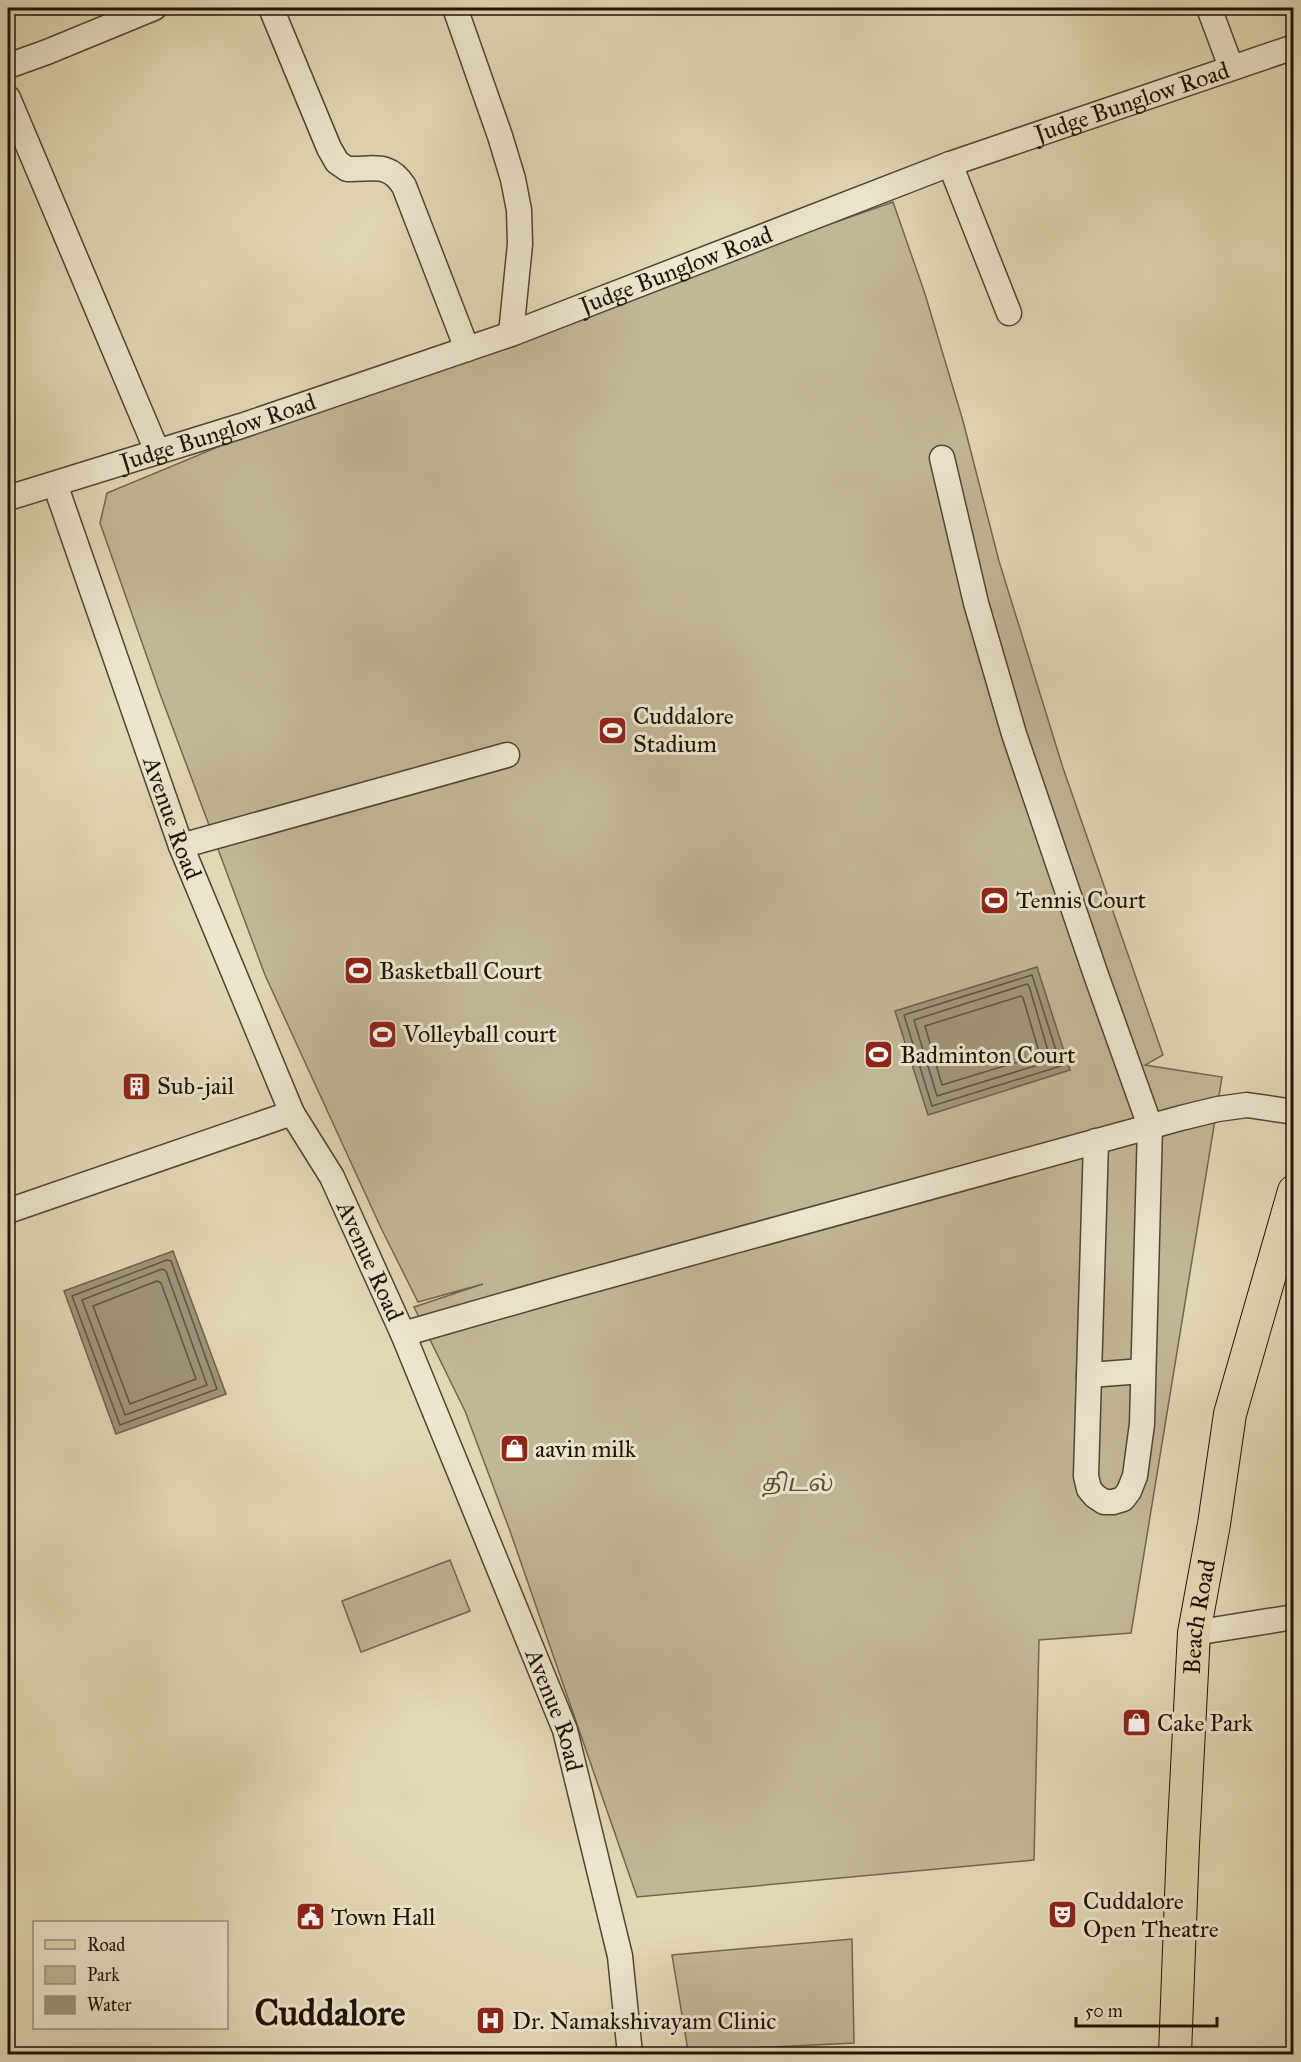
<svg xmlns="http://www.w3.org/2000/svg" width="1301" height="2062" font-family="'IM FELL Great Primer','Noto Serif Tamil',serif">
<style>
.green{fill:#c1b797;stroke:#706650;stroke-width:1.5}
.water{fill:#9f957a;stroke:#6b614d;stroke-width:1.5}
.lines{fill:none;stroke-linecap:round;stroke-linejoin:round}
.shore{stroke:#5e5442;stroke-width:1.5}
.minor-casing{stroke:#4f4534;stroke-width:27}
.major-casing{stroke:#1e1409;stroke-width:34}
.minor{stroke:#ece6ce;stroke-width:24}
.major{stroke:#e2d8b4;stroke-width:32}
.labels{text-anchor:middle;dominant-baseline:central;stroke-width:6;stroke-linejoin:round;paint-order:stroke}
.street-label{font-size:24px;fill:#1e1409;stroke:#ece6ce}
.poi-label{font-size:24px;fill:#1e1409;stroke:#ece6ce;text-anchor:start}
.park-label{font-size:24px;font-style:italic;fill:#574d3b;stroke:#ece6ce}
.town-label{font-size:36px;font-weight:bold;fill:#1e1409;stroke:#ece6ce}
</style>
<rect width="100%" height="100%" fill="#e2d8b4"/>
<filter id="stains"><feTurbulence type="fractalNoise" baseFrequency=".00333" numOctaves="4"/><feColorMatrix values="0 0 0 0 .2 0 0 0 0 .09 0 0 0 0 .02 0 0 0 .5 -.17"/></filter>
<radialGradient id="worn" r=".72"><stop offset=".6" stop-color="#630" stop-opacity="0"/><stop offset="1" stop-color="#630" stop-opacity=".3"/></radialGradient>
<g class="green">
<polygon points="893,202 925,294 963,421 999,561 1063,768 1163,1055 1145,1065 1222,1077 1131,1633 1039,1640 1034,1860 637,1897 510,1531 465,1411 414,1307 483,1284 418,1302 381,1228 265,975 159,691 100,523 107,493 353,391"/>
<polygon points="450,1560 470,1611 361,1652 342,1601"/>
<polygon points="852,1939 854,2043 688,2051 672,1955"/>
</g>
<g class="water">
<polygon points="1037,967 1070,1070 928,1115 895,1011"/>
<polygon points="173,1251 226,1394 116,1434 64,1291"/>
</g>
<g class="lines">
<g class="shore">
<polygon points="1032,975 1061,1066 932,1106 904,1015"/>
<polygon points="1027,984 1029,986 1051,1061 937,1096 914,1020"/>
<polygon points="1021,996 1023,998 1040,1055 942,1085 925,1026"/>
<polygon points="167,1260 171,1261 217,1389 120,1425 72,1296"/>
<polygon points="162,1269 166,1271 207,1385 125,1415 82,1300"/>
<polygon points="157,1281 161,1283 196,1379 130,1404 93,1306"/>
</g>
<defs>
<g id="minor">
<path d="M 271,8 L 329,148 L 337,162 L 347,169 C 373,170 388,161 404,186 L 467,349"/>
<polyline points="455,8 500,136 513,179 519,210 520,244 511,334"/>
<polyline points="1209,8 1231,67"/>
<polyline points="8,66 47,52 154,8"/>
<polyline points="8,98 157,451"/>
<polyline points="950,164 1009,313"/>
<polyline points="942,458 976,603 1014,734 1096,975 1150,1126 1142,1424 1135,1476 1129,1491 1123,1499 1113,1502 1104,1502 1095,1496 1089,1489 1086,1476 1096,1141"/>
<path id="s1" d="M 55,484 L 181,846 L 292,1113 L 332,1177 L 403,1334 L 565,1730 L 620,1956 L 630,2054"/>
<path id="s2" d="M 8,498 L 241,426 L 511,334 L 950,164 L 1294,47"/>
<polyline points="181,846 507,755"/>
<polyline points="8,1211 292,1113"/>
<polyline points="403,1334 560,1289 1181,1118 1218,1109 1247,1105 1294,1112"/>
<polyline points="1089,1375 1143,1371"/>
<polyline points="1194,1633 1294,1617"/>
</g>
<g id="major">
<path id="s3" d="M 1175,2054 L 1183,1845 L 1194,1633 L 1214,1524 L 1230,1414 L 1294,1191"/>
</g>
</defs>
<use href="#minor" class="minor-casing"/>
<use href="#major" class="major-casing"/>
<use href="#minor" class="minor"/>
<use href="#major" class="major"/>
</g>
<defs>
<symbol id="stadium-square" viewBox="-11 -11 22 22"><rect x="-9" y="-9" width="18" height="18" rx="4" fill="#8f2418" stroke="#ece6ce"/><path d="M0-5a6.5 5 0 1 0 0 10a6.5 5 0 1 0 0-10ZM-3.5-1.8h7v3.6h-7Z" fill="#fff"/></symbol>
<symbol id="building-square" viewBox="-11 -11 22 22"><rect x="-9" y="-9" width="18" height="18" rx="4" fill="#8f2418" stroke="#ece6ce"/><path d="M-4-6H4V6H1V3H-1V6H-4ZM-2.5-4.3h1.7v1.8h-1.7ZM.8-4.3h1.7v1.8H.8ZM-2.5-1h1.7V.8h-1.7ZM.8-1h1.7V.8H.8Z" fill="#fff"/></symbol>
<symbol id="shop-square" viewBox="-11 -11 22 22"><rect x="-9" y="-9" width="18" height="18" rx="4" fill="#8f2418" stroke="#ece6ce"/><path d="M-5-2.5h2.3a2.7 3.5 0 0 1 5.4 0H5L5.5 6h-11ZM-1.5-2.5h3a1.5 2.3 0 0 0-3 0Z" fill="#fff"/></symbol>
<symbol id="theatre-square" viewBox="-11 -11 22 22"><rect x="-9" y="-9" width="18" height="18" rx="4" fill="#8f2418" stroke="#ece6ce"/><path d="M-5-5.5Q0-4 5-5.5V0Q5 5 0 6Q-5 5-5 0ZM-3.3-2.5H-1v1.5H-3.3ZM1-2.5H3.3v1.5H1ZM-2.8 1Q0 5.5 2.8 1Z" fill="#fff"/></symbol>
<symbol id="civic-square" viewBox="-11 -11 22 22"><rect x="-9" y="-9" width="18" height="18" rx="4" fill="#8f2418" stroke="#ece6ce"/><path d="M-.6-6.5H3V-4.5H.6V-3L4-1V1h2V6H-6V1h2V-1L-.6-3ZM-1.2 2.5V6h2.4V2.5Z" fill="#fff"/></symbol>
<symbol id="hospital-square" viewBox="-11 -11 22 22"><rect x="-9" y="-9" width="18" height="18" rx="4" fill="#8f2418" stroke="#ece6ce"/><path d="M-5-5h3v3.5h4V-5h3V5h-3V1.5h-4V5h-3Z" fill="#fff"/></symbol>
</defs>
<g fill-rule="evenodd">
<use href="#stadium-square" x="596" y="714" width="33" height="33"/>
<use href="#stadium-square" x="978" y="884" width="33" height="33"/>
<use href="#stadium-square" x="342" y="954" width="33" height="33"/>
<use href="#stadium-square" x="366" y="1018" width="33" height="33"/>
<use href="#stadium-square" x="862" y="1038" width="33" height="33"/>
<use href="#building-square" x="120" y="1070" width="33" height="33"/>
<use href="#shop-square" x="498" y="1432" width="33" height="33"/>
<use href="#shop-square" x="1120" y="1706" width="33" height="33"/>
<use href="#theatre-square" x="1046" y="1898" width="33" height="33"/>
<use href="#civic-square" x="294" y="1900" width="33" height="33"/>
<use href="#hospital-square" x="474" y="2004" width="33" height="33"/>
</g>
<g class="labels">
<g class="street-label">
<text stroke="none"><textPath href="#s2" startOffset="1192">Judge Bunglow Road</textPath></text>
<text stroke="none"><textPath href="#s2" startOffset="706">Judge Bunglow Road</textPath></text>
<text stroke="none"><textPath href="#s2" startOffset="220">Judge Bunglow Road</textPath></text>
<text stroke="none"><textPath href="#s1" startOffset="354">Avenue Road</textPath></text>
<text stroke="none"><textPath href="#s1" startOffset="840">Avenue Road</textPath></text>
<text stroke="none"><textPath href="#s3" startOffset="438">Beach Road</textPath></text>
<text stroke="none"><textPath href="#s1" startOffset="1326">Avenue Road</textPath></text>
</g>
<g class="poi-label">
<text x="633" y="716">Cuddalore<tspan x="633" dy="28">Stadium</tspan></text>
<text x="1016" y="900">Tennis Court</text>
<text x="379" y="971">Basketball Court</text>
<text x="403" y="1034">Volleyball court</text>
<text x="900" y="1055">Badminton Court</text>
<text x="157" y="1086">Sub-jail</text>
<text x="535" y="1449">aavin milk</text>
<text x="1157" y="1723">Cake Park</text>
<text x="1083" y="1901">Cuddalore<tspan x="1083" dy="28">Open Theatre</tspan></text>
<text x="331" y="1917">Town Hall</text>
<text x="512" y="2021">Dr. Namakshivayam Clinic</text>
</g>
<g class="park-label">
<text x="798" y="1483">திடல்</text>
</g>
<g class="town-label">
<text x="330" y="2013">Cuddalore</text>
</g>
</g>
<rect width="1301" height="2062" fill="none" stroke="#e2d8b4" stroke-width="30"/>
<rect x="9" y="9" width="1283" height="2044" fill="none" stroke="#1e1409" stroke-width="3"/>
<rect x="15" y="15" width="1271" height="2032" fill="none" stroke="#1e1409" stroke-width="1.5"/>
<rect x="33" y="1921" width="195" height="108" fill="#ece6ce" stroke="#9a927f" stroke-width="1.5"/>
<rect x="45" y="1940" width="30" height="9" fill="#e2d8b4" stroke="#9a927f" stroke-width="1.5"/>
<text x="87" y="1951" font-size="18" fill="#1e1409">Road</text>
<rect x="45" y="1966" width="30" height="18" fill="#c1b797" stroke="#9a927f" stroke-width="1.5"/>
<text x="87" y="1981" font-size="18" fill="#1e1409">Park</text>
<rect x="45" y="1996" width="30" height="18" fill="#9f957a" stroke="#9a927f" stroke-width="1.5"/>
<text x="87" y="2011" font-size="18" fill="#1e1409">Water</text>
<path d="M1076 2017v9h141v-9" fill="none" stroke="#1e1409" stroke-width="3"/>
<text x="1085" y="2017" font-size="18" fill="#1e1409" stroke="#ece6ce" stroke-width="4.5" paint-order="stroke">50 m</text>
<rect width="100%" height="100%" filter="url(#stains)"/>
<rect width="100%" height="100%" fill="url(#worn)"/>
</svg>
